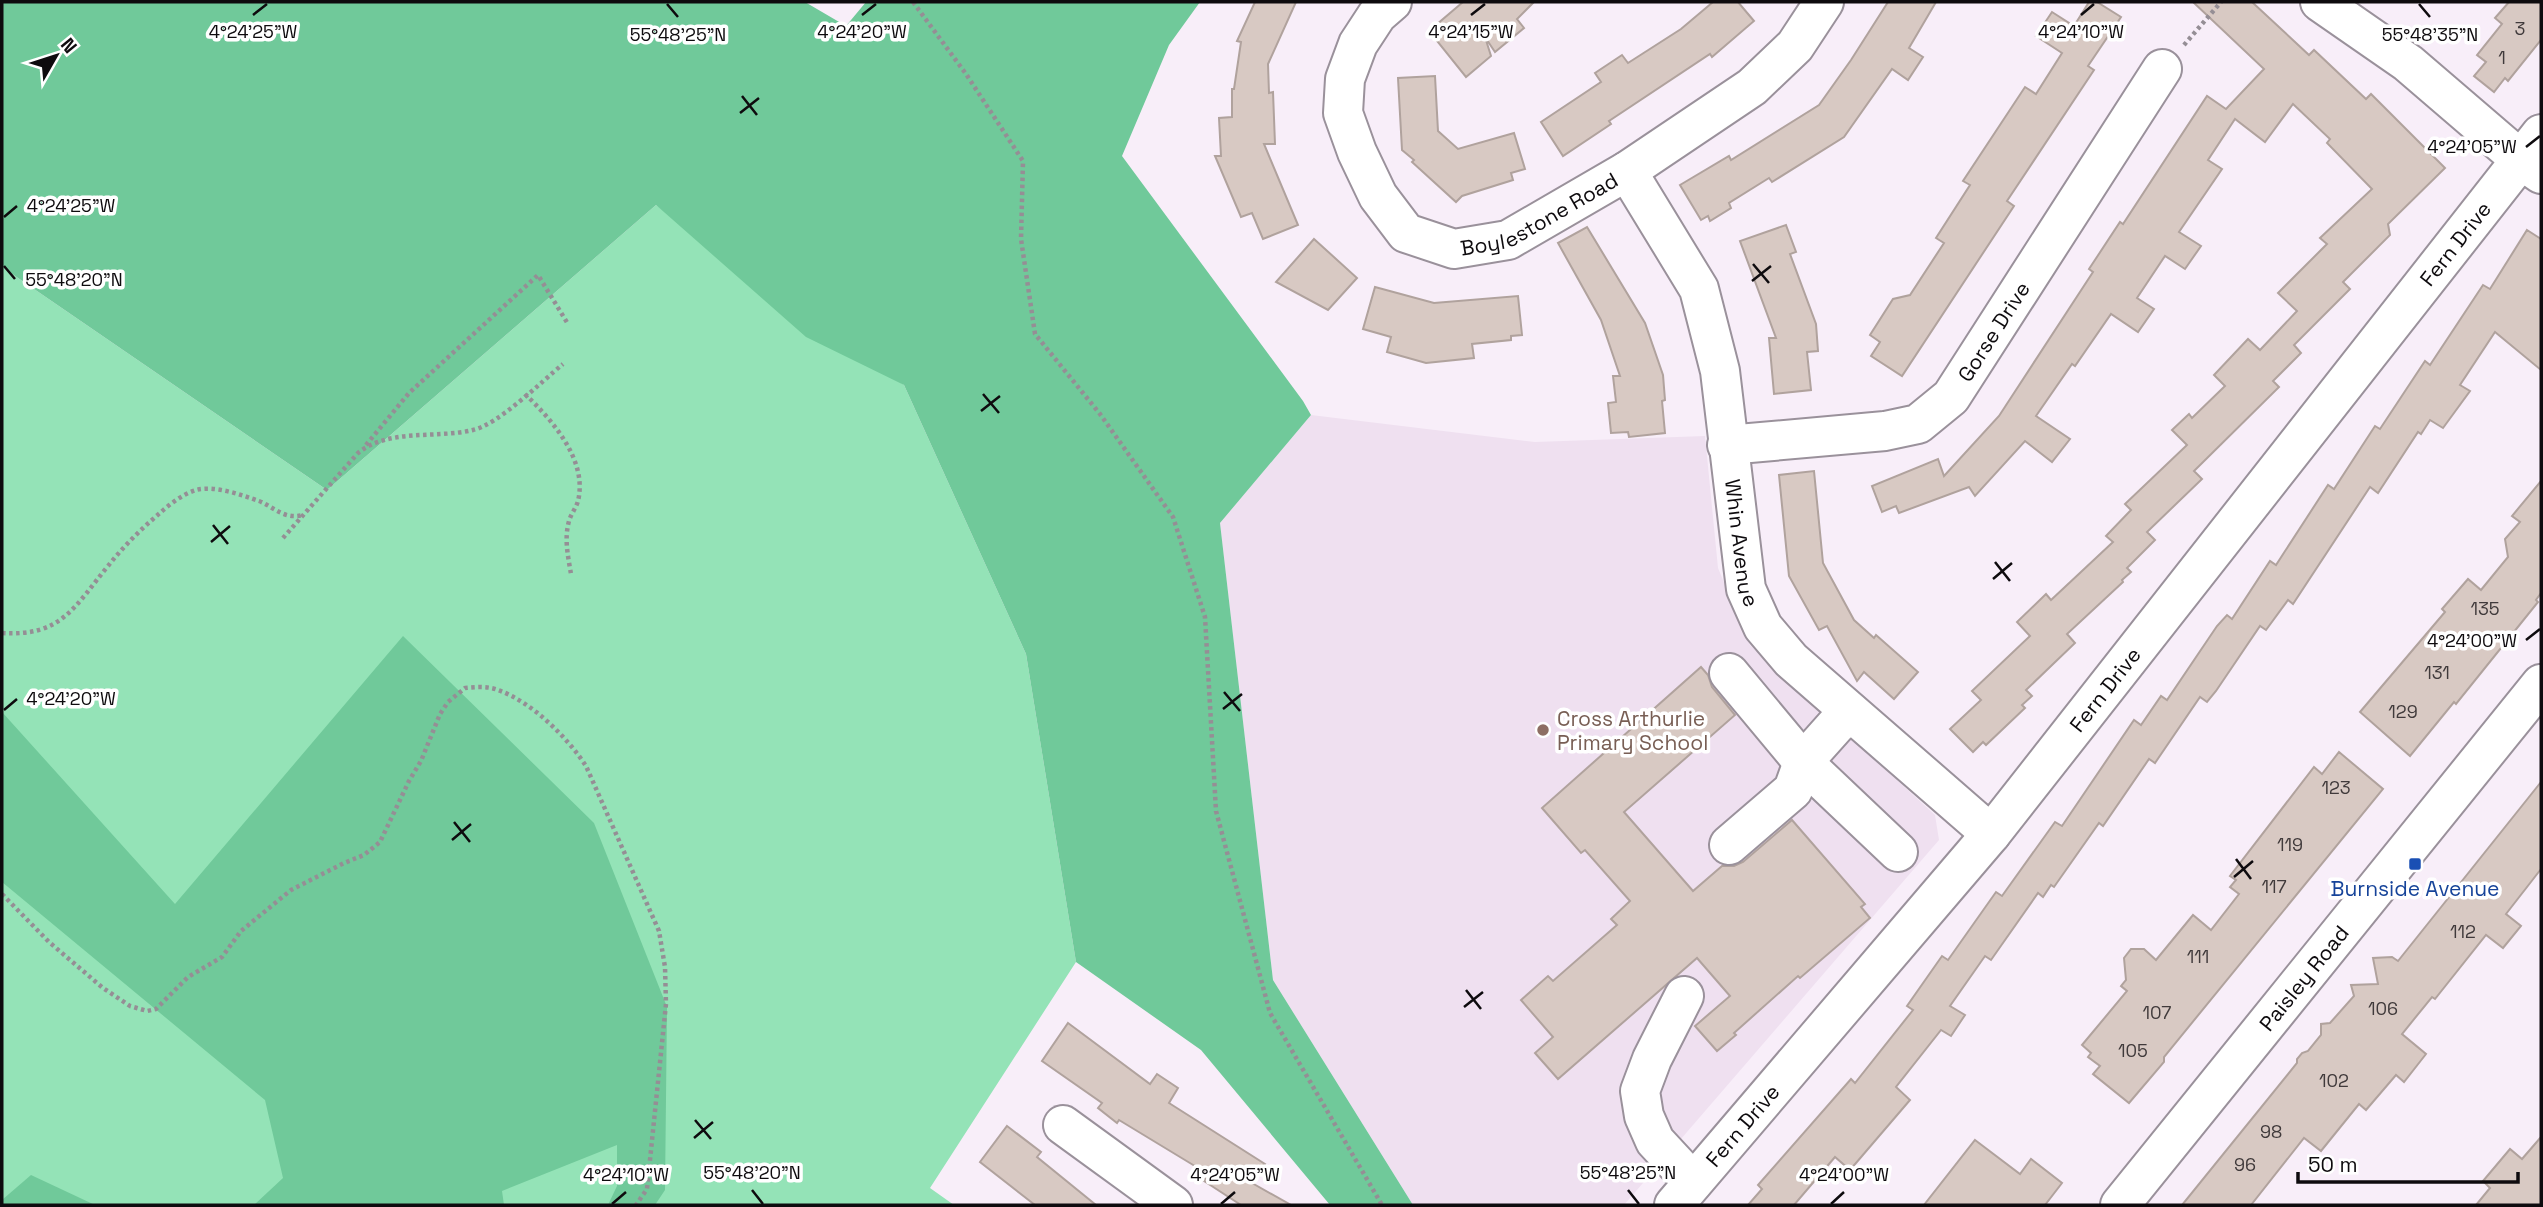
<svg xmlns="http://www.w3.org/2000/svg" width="2543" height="1207" font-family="'Space Grotesk',sans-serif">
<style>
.built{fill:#efe0f0}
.green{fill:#94e3b7}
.forest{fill:#70c99a}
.building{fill:#d8c9c3;stroke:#b0a29d;stroke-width:2}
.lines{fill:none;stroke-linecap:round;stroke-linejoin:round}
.minor-casing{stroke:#9a919b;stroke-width:42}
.major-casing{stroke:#9a919b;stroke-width:42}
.path{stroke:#958e95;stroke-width:4.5;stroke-dasharray:3.5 3.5;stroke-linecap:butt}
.minor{stroke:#fff;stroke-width:38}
.major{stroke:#fff;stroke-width:38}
.ticks{fill:none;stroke:#0e0b0e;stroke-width:2.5}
.education-dot{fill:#8d6e63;stroke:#fff;stroke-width:2.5}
.transit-dot{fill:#1a4fb4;stroke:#fff;stroke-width:2.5}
.labels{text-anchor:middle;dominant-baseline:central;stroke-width:7;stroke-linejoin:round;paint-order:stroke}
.number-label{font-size:18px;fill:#403a3b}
.street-label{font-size:21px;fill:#0e0b0e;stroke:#fff}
.education-label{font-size:21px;fill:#785e54;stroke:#fff;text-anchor:start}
.transit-label{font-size:21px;fill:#164399;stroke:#fff}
.ticks-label{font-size:18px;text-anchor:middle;fill:#0e0b0e;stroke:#fff;stroke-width:7;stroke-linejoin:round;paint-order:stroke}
</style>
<rect width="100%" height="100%" fill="#f8eef9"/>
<polygon class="built" points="1311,415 1535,442 1705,436 1718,568 1750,645 1935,815 1939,840 1624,1205 1413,1205 1273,980 1220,523"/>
<polygon class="green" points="656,205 904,385 1026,654 1076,962 930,1188 954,1205 2,1205 2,267 327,490"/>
<g class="forest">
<polygon points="2,2 805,2 846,26 866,2 1200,2 1169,45 1122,156 1303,401 1311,415 1220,523 1273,980 1413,1205 1330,1205 1201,1050 1076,962 1026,654 904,385 806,337 656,205 327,490 2,267"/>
<polygon points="403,636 594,823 667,1007 665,1190 655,1205 608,1205 617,1186 617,1145 502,1191 504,1205 254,1205 283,1178 265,1100 2,882 2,712 175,904"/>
<polygon points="31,1175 95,1205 2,1205 2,1200"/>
</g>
<g class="building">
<polygon points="1255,2 1296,2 1268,64 1269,93 1273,92 1275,144 1264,144 1298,225 1263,239 1252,213 1241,217 1215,156 1221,156 1219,118 1232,117 1232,89 1234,89 1241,42 1237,41"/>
<polygon points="1463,2 1534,2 1517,19 1524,28 1495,52 1485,37 1491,56 1466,77 1429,31"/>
<polygon points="1713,2 1738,2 1754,21 1712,57 1710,54 1609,121 1611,124 1563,156 1541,122 1601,82 1595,73 1622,55 1628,63 1681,29"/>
<polygon points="1888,2 1936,2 1909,48 1923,57 1908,80 1892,69 1844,137 1772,182 1769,178 1729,203 1731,208 1710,221 1708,216 1701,220 1680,185 1729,156 1731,160 1819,105 1851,60"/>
<polygon points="2089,2 2097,2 2121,17 2088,66 2094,70 2007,201 2014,206 1902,376 1871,356 1880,342 1870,335 1893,299 1910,295 1944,243 1936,238 1970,185 1963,181 2025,87 2036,94 2062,53 2036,36 2052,12 2074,26"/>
<polygon points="2193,2 2252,2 2309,55 2314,50 2366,99 2371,94 2445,168 2388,224 2390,235 2343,282 2350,289 2294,345 2301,353 2273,381 2279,387 2194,471 2202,479 2147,532 2155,540 2127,568 2131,572 2122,580 2123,582 2067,634 2075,643 2026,690 2032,696 2022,705 2025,708 1986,745 1983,742 1973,752 1950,729 1981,700 1972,691 2030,636 2017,622 2046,594 2051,600 2113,542 2106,536 2131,510 2125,504 2187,445 2172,430 2189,414 2192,418 2225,386 2214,375 2248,339 2260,350 2297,311 2278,293 2327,244 2320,238 2372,189 2327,143 2330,139 2293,104 2265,142 2235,119 2208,160 2222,169 2179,232 2201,246 2185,269 2165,256 2137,298 2154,309 2138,332 2111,314 2075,366 2072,364 2036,416 2070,439 2052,462 2025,441 1975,496 1969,487 1899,513 1896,506 1882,512 1872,486 1938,459 1944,476 1999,416 2093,272 2089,269 2120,222 2123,224 2207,96 2226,109 2264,69"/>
<polygon points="2509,2 2541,2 2541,40 2508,81 2505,78 2494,92 2474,76 2486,62 2477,55 2502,24 2495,18"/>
<polygon points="1435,76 1438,131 1458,149 1514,133 1525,169 1511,173 1513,180 1462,196 1456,202 1412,162 1414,160 1402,150 1398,78"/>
<polygon points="1786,225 1796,252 1790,254 1816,324 1818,351 1807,352 1811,390 1774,394 1769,338 1776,338 1740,241"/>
<polygon points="1587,227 1645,323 1663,375 1665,400 1662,401 1665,433 1629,437 1628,432 1611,433 1608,403 1616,402 1613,376 1620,376 1601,320 1558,243"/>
<polygon points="2527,230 2541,239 2541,370 2495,332 2460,385 2470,391 2443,428 2430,420 2421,434 2418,432 2378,493 2370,487 2293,604 2288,600 2266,630 2260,626 2216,691 2207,702 2200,697 2155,763 2149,759 2103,826 2099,823 2054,887 2051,885 2043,897 2038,893 1991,960 1985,956 1950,1006 1965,1015 1951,1036 1941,1030 1896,1087 1910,1100 1850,1170 1835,1157 1794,1205 1748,1205 1762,1189 1758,1185 1851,1079 1855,1083 1913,1010 1907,1006 1942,956 1948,960 1996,892 2002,896 2055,822 2062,826 2134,720 2141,725 2161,696 2167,700 2217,626 2227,615 2232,619 2270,561 2276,565 2328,485 2334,489 2375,426 2380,429 2425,361 2430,365 2483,285 2490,289"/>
<polygon points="1314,239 1357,278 1328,310 1276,282"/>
<polygon points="1375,287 1434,303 1518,296 1522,335 1511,336 1511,340 1472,344 1474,358 1426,363 1387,352 1391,337 1363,329"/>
<polygon points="1814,471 1823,563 1854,620 1874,638 1876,635 1918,672 1894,699 1864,672 1857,681 1827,626 1819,630 1789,576 1779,475"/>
<polygon points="2541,481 2541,593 2536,600 2538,602 2456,704 2454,702 2410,756 2360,712 2445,612 2442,609 2468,579 2481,590 2508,557 2505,539 2520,522 2512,516"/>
<polygon points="1701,667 1708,675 1712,687 1735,715 1624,812 1693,891 1722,866 1734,866 1743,862 1792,820 1865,904 1861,907 1870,918 1800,978 1798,976 1734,1033 1736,1035 1717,1051 1695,1026 1730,996 1697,958 1558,1079 1535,1053 1553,1037 1521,1000 1548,976 1553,981 1617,925 1611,919 1630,901 1585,850 1581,853 1542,808"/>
<polygon points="2339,752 2383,789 2164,1057 2164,1062 2129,1103 2093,1074 2100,1066 2088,1057 2091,1053 2082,1045 2127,991 2121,986 2126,980 2124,958 2131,949 2144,949 2156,960 2193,915 2211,930 2239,894 2230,887 2236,880 2230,876 2314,767 2322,774"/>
<polygon points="2541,782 2541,869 2506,914 2521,926 2503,948 2486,935 2435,999 2432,997 2402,1034 2426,1054 2404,1082 2396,1075 2366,1110 2359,1104 2321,1151 2304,1138 2251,1205 2182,1205 2297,1063 2297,1059 2302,1053 2308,1051 2321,1035 2321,1024 2330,1023 2354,996 2351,985 2378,984 2373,958 2392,957 2398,961"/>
<polygon points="1068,1023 1150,1084 1157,1074 1178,1088 1169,1103 1265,1164 1252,1183 1291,1205 1241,1205 1204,1181 1208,1174 1119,1120 1117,1123 1098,1108 1102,1103 1042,1061"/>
<polygon points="1007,1126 1041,1152 1037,1157 1096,1205 1035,1205 980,1162"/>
<polygon points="2541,1137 2541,1205 2476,1205 2490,1188 2483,1181 2510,1149 2522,1159"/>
<polygon points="1975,1140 2020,1174 2031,1159 2062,1183 2045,1205 1924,1205"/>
</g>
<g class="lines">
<defs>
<g id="minor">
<path id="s1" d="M 1392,2 L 1377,15 L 1358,44 L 1345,79 L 1343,113 L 1357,152 L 1378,196 L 1406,233 L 1454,249 L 1508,240 L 1627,171 L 1752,87 L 1795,46 L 1824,2"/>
<polyline points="2320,2 2408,63 2521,160 2541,174"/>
<path id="s2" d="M 1627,171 L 1699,289 L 1720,371 L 1746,589 L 1763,627 L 1791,660 L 1991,834"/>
<path id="s3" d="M 1727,445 L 1885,431 L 1918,424 L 1951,397 L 2162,69"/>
<polyline points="1729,673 1803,762 1898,852"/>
<polyline points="1729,845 1793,790 1803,762 1836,725 1851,713"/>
<polyline points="1684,996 1652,1059 1640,1091 1644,1116 1655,1141 1693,1182"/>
<polyline points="1063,1125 1173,1205"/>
<path id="s4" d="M 1674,1205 L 1991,834 L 2541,134"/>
</g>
<g id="major">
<path id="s5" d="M 2120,1205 L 2541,684"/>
</g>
</defs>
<use href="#minor" class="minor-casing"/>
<use href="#major" class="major-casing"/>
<g class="path">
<polyline points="913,2 966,74 1023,161 1021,239 1035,334 1100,414 1173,517 1205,617 1216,811 1270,1013 1382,1205"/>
<polyline points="2184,45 2221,2"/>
<path d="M 525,394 C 552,420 588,460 578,501 C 576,508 571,514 569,521 C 564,539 568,556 571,574"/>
<polyline points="366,445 409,393 538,275 568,324"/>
<path d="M 283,538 L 358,453 C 389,428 436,439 473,430 C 499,424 541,382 563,364"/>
<path d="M 2,633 C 62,637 75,606 108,566 C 123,547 141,529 160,513 C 170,504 183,494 196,490 C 214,485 242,495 259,501 C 274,507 284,520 303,515"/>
<path d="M 2,894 L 49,942 L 103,988 L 130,1006 L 147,1011 L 156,1009 L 188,977 L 222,957 L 241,931 L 291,890 L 344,863 L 364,855 L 380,842 L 409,781 L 421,761 L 440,714 L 448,702 L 465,688 C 476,687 488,686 498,690 C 532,702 567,737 586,766 L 659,931 L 665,967 L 666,1004 L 647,1189 L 636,1205"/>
</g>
<use href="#minor" class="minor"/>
<use href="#major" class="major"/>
</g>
<path class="ticks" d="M 667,4 L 678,17M 2419,4 L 2430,17M 253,15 L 267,4M 862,15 L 876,4M 1471,15 L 1485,4M 2081,15 L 2094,4M 742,96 L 757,115M 740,113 L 759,98M 2526,147 L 2540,136M 4,217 L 17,206M 1753,264 L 1769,283M 4,266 L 15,279M 1752,281 L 1771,266M 983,394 L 999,413M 981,411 L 1000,396M 213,525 L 228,544M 211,542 L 230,526M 1995,562 L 2010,581M 1993,579 L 2012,563M 2526,640 L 2540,629M 1224,692 L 1240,711M 1223,709 L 1242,694M 4,710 L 17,699M 454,822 L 470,842M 452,840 L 471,824M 2236,859 L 2251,879M 2234,877 L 2253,861M 1466,990 L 1481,1009M 1464,1007 L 1483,992M 695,1120 L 711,1139M 694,1138 L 713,1122M 752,1190 L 763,1204M 1628,1190 L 1639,1204M 612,1204 L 626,1192M 1221,1204 L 1235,1192M 1831,1204 L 1844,1192"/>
<circle class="education-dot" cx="1543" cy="730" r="7"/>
<rect class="transit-dot" x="2408" y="857" width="14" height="14" rx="3.5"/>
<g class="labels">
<g class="number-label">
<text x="2520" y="28">3</text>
<text x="2502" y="57">1</text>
<text x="2485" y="608">135</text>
<text x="2437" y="672">131</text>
<text x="2403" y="711">129</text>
<text x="2336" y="787">123</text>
<text x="2290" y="844">119</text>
<text x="2274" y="886">117</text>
<text x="2463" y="931">112</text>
<text x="2198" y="956">111</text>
<text x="2383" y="1008">106</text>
<text x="2157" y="1012">107</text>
<text x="2133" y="1050">105</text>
<text x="2334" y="1080">102</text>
<text x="2271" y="1131">98</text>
<text x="2245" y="1164">96</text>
</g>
<g class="street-label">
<text stroke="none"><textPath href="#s1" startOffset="406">Boylestone Road</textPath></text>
<text stroke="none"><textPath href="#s4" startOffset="1239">Fern Drive</textPath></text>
<text stroke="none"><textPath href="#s3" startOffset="313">Gorse Drive</textPath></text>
<text stroke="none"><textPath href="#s2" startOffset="396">Whin Avenue</textPath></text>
<text stroke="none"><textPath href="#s4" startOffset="672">Fern Drive</textPath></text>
<text stroke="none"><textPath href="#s5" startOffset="292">Paisley Road</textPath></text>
<text stroke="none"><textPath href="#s4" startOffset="105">Fern Drive</textPath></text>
</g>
<g class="education-label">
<text x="1557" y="718">Cross Arthurlie<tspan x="1557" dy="24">Primary School</tspan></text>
</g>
<g class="transit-label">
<text x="2415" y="888">Burnside Avenue</text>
</g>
</g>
<g class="ticks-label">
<text x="253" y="38">4°24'25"W</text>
<text x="1471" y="38">4°24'15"W</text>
<text x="2081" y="38">4°24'10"W</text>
<text x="862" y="38">4°24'20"W</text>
<text x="678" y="41">55°48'25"N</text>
<text x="2430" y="41">55°48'35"N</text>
<text x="2472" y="153">4°24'05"W</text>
<text x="71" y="212">4°24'25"W</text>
<text x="74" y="286">55°48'20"N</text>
<text x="2472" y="647">4°24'00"W</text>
<text x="71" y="705">4°24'20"W</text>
<text x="752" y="1179">55°48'20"N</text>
<text x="1628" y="1179">55°48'25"N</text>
<text x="626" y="1181">4°24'10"W</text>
<text x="1235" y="1181">4°24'05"W</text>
<text x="1844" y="1181">4°24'00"W</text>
</g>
<rect width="2543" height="1207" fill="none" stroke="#0e0b0e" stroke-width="7"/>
<g transform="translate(56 56) rotate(51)" stroke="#ffffff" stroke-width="5" paint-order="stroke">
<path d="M0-5L12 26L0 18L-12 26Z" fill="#0e0b0e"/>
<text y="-10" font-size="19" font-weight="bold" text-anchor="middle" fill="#0e0b0e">N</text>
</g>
<path d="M2298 1172v10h220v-10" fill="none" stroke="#0e0b0e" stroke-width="3.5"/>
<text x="2308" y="1172" font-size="21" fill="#0e0b0e" stroke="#ffffff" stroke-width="5" paint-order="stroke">50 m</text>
</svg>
